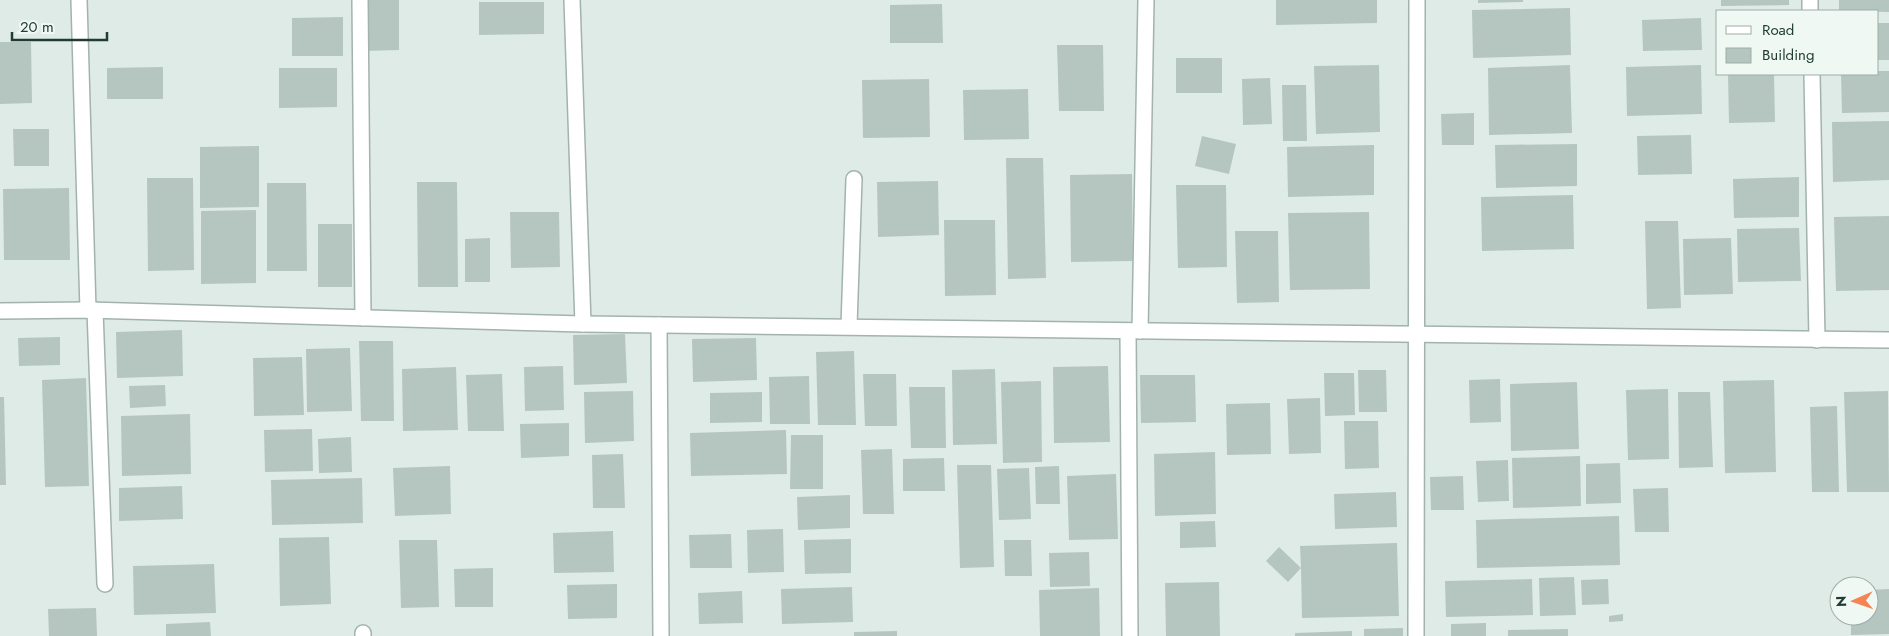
<svg xmlns="http://www.w3.org/2000/svg" width="1889" height="636" font-family="Jost,sans-serif">
<style>
.building{fill:#b5c6c0}
.lines{fill:none;stroke-linecap:round;stroke-linejoin:round}
.street-casing{stroke:#a2b3ad;stroke-width:18}
.street{stroke:#fff;stroke-width:15}
</style>
<rect width="100%" height="100%" fill="#dfebe6"/>
<g class="building">
<polygon points="363,0 399,0 399,50 364,51"/>
<polygon points="1276,0 1377,0 1377,23 1276,25"/>
<polygon points="1478,0 1523,0 1523,2 1478,3"/>
<polygon points="1721,0 1789,0 1789,5 1721,6"/>
<polygon points="1839,0 1889,0 1889,12 1839,11"/>
<polygon points="479,2 544,2 544,34 479,35"/>
<polygon points="942,4 943,43 890,43 890,5"/>
<polygon points="1570,8 1571,55 1473,58 1472,10"/>
<polygon points="343,17 343,56 292,56 292,18"/>
<polygon points="1701,18 1702,50 1643,51 1642,20"/>
<rect x="1878" y="23" width="11" height="37"/>
<polygon points="0,42 31,42 32,103 0,104"/>
<polygon points="1057,45 1103,45 1104,111 1059,111"/>
<rect x="1176" y="58" width="46" height="35"/>
<polygon points="1379,65 1380,132 1316,134 1314,66"/>
<polygon points="1570,65 1572,133 1489,135 1488,68"/>
<polygon points="1701,65 1702,114 1627,116 1626,67"/>
<polygon points="163,67 163,99 107,99 107,68"/>
<polygon points="279,68 337,68 337,107 279,108"/>
<polygon points="1878,71 1889,71 1889,112 1842,113 1841,74 1878,74"/>
<polygon points="1728,74 1774,74 1775,122 1729,123"/>
<polygon points="1270,78 1272,124 1243,125 1242,79"/>
<polygon points="929,79 930,137 863,138 862,80"/>
<polygon points="1282,85 1306,85 1307,141 1283,141"/>
<polygon points="1028,89 1029,139 964,140 963,90"/>
<polygon points="1474,113 1474,145 1442,145 1441,114"/>
<polygon points="1889,121 1889,180 1833,182 1832,122"/>
<polygon points="13,129 49,129 49,166 14,166"/>
<polygon points="1691,135 1692,174 1638,175 1637,136"/>
<polygon points="1202,136 1236,144 1229,174 1195,166"/>
<polygon points="1577,144 1577,186 1496,188 1495,145"/>
<polygon points="1374,145 1374,195 1288,197 1287,147"/>
<polygon points="259,146 259,207 200,208 200,147"/>
<polygon points="1006,158 1043,158 1046,278 1008,279"/>
<polygon points="1132,174 1133,261 1071,262 1070,175"/>
<polygon points="1799,177 1799,217 1734,218 1733,179"/>
<polygon points="147,178 193,178 194,270 148,271"/>
<polygon points="938,181 939,235 878,237 877,182"/>
<polygon points="417,182 457,182 458,287 418,287"/>
<polygon points="267,183 306,183 307,271 267,271"/>
<polygon points="1176,185 1226,185 1227,267 1178,268"/>
<polygon points="69,188 70,260 4,260 3,189"/>
<polygon points="1573,195 1574,249 1482,251 1481,197"/>
<polygon points="256,210 256,283 201,284 201,211"/>
<polygon points="510,212 559,212 560,267 511,268"/>
<polygon points="1369,212 1370,289 1290,290 1288,213"/>
<polygon points="1889,216 1889,290 1836,291 1834,217"/>
<polygon points="944,220 995,220 996,295 945,296"/>
<polygon points="1645,221 1678,221 1681,308 1647,309"/>
<rect x="318" y="224" width="34" height="63"/>
<polygon points="1799,228 1801,281 1738,282 1737,229"/>
<polygon points="1235,231 1278,231 1279,302 1237,303"/>
<polygon points="490,238 490,282 465,282 465,239"/>
<polygon points="1731,238 1733,294 1684,295 1683,239"/>
<polygon points="182,330 183,376 117,378 116,332"/>
<polygon points="625,334 627,383 574,385 573,335"/>
<polygon points="60,337 60,365 19,366 18,338"/>
<polygon points="756,338 757,380 693,382 692,339"/>
<polygon points="359,341 393,341 394,421 361,421"/>
<polygon points="350,348 352,411 307,412 306,349"/>
<polygon points="854,351 856,425 818,425 816,352"/>
<polygon points="302,357 304,415 254,416 253,358"/>
<polygon points="563,366 564,410 525,411 524,367"/>
<polygon points="1108,366 1110,442 1054,443 1053,367"/>
<polygon points="456,367 458,430 403,431 402,369"/>
<polygon points="995,369 997,444 953,445 952,370"/>
<polygon points="1358,370 1386,370 1387,412 1359,412"/>
<polygon points="1324,373 1354,373 1355,415 1325,416"/>
<polygon points="502,374 504,431 468,431 466,375"/>
<polygon points="863,374 896,374 897,426 865,426"/>
<polygon points="1140,375 1195,375 1196,422 1141,423"/>
<polygon points="809,376 810,424 770,424 769,377"/>
<polygon points="86,378 89,486 45,487 42,380"/>
<polygon points="1500,379 1501,422 1470,423 1469,380"/>
<polygon points="1774,380 1776,472 1725,473 1723,381"/>
<polygon points="1041,381 1042,462 1003,463 1001,382"/>
<polygon points="1577,382 1579,449 1511,451 1510,384"/>
<polygon points="165,385 166,406 130,408 129,386"/>
<polygon points="909,387 945,387 946,448 911,448"/>
<polygon points="1668,389 1669,459 1628,460 1626,390"/>
<polygon points="633,391 634,441 585,443 584,392"/>
<polygon points="1888,391 1889,492 1847,492 1844,392"/>
<polygon points="762,392 762,422 710,423 710,393"/>
<polygon points="1678,392 1710,392 1713,467 1679,468"/>
<polygon points="0,397 4,397 6,485 0,485"/>
<polygon points="1320,398 1321,453 1289,454 1287,399"/>
<polygon points="1270,403 1271,454 1227,455 1226,404"/>
<polygon points="1837,406 1839,492 1812,492 1810,407"/>
<polygon points="190,414 191,474 122,476 121,416"/>
<polygon points="1344,421 1378,421 1379,468 1345,469"/>
<polygon points="569,423 569,456 521,458 520,424"/>
<polygon points="312,429 313,471 265,472 264,430"/>
<polygon points="786,430 787,474 691,476 690,433"/>
<polygon points="791,435 823,435 823,489 790,489"/>
<polygon points="351,437 352,472 319,473 318,439"/>
<polygon points="892,449 894,514 863,514 861,450"/>
<polygon points="1215,452 1216,514 1155,516 1154,454"/>
<polygon points="623,454 625,508 593,508 592,455"/>
<polygon points="1580,456 1581,506 1513,508 1512,458"/>
<polygon points="944,458 945,491 903,491 903,459"/>
<polygon points="1508,460 1509,501 1478,502 1476,461"/>
<polygon points="1620,463 1621,503 1586,504 1586,464"/>
<polygon points="957,465 991,465 994,567 960,568"/>
<polygon points="450,466 451,514 395,516 393,468"/>
<polygon points="1059,466 1060,504 1036,504 1035,467"/>
<polygon points="1029,468 1031,519 999,520 997,469"/>
<polygon points="1116,474 1118,539 1069,540 1067,476"/>
<polygon points="1463,476 1464,510 1431,510 1430,477"/>
<polygon points="362,478 363,523 272,525 271,480"/>
<polygon points="182,486 183,519 119,521 119,488"/>
<polygon points="1668,488 1669,532 1635,532 1633,489"/>
<polygon points="1396,492 1397,527 1335,529 1334,494"/>
<polygon points="850,495 850,528 798,530 797,497"/>
<polygon points="1619,516 1620,565 1477,568 1476,520"/>
<polygon points="1215,521 1216,547 1180,548 1180,522"/>
<polygon points="783,529 784,572 748,573 747,530"/>
<polygon points="613,531 614,572 554,573 553,533"/>
<polygon points="731,534 732,568 690,568 689,535"/>
<polygon points="329,537 331,604 280,606 279,538"/>
<polygon points="851,539 851,573 805,574 804,540"/>
<polygon points="399,540 437,540 439,607 401,608"/>
<polygon points="1004,540 1031,540 1032,576 1005,576"/>
<polygon points="1397,543 1399,616 1302,618 1301,568 1288,582 1266,561 1279,547 1301,568 1300,546"/>
<polygon points="1089,552 1090,586 1050,587 1049,553"/>
<polygon points="214,564 216,613 134,615 133,566"/>
<polygon points="493,568 493,607 455,607 454,569"/>
<polygon points="1574,577 1576,615 1540,616 1539,578"/>
<polygon points="1532,579 1533,615 1446,617 1445,581"/>
<polygon points="1608,579 1609,604 1582,605 1581,580"/>
<polygon points="1219,582 1220,636 1166,636 1165,583"/>
<polygon points="617,584 617,618 568,619 567,585"/>
<polygon points="852,587 853,622 782,624 781,589"/>
<polygon points="1099,588 1100,636 1040,636 1039,590"/>
<polygon points="1889,589 1889,634 1851,635 1851,616 1869,616 1869,590"/>
<polygon points="742,591 743,623 699,624 698,593"/>
<polygon points="96,608 97,636 49,636 48,609"/>
<polygon points="1623,614 1623,621 1609,622 1609,616"/>
<polygon points="210,622 211,636 166,636 166,624"/>
<polygon points="1486,623 1486,636 1451,636 1451,624"/>
<polygon points="1403,628 1403,636 1364,636 1364,629"/>
<polygon points="1568,629 1568,636 1508,636 1508,630"/>
<polygon points="897,631 897,636 854,636 854,632"/>
<polygon points="1352,631 1352,636 1295,636 1295,633"/>
</g>
<g class="lines">
<defs>
<g id="street">
<polyline points="79,0 88,310"/>
<polyline points="360,0 363,318"/>
<polyline points="572,0 583,324"/>
<polyline points="1810,0 1810,11"/>
<polyline points="1812,74 1817,340"/>
<polyline points="95,310 105,584"/>
<polyline points="0,311 88,310 583,324 1889,340"/>
<polyline points="659,325 661,636"/>
<polyline points="849,326 854,179"/>
<polyline points="1128,331 1130,636"/>
<polyline points="1140,331 1146,0"/>
<polyline points="363,633 363,636"/>
<polyline points="1416,636 1417,0"/>
</g>
</defs>
<use href="#street" class="street-casing"/>
<use href="#street" class="street"/>
</g>
<rect x="1716" y="10" width="162" height="65" fill="#f0f8f4" stroke="#9dada8"/>
<rect x="1726" y="26" width="25" height="8" fill="#ffffff" stroke="#9dada8"/>
<text x="1762" y="35" font-size="15" fill="#203c35">Road</text>
<rect x="1726" y="48" width="25" height="15" fill="#b5c6c0" stroke="#9dada8"/>
<text x="1762" y="60" font-size="15" fill="#203c35">Building</text>
<g transform="translate(1854 601) rotate(268)"><circle r="24" fill="#f0f8f4" stroke="#9dada8"/>
<path d="M0-4L9 19L0 12L-9 19Z" fill="#f58353"/>
<text y="-8" font-size="14" font-weight="bold" text-anchor="middle" fill="#203c35">N</text>
</g>
<path d="M12 32v8h95v-8" fill="none" stroke="#203c35" stroke-width="2.5"/>
<text x="20" y="32" font-size="15" fill="#203c35" stroke="#f0f8f4" stroke-width="4" paint-order="stroke">20 m</text>
</svg>
